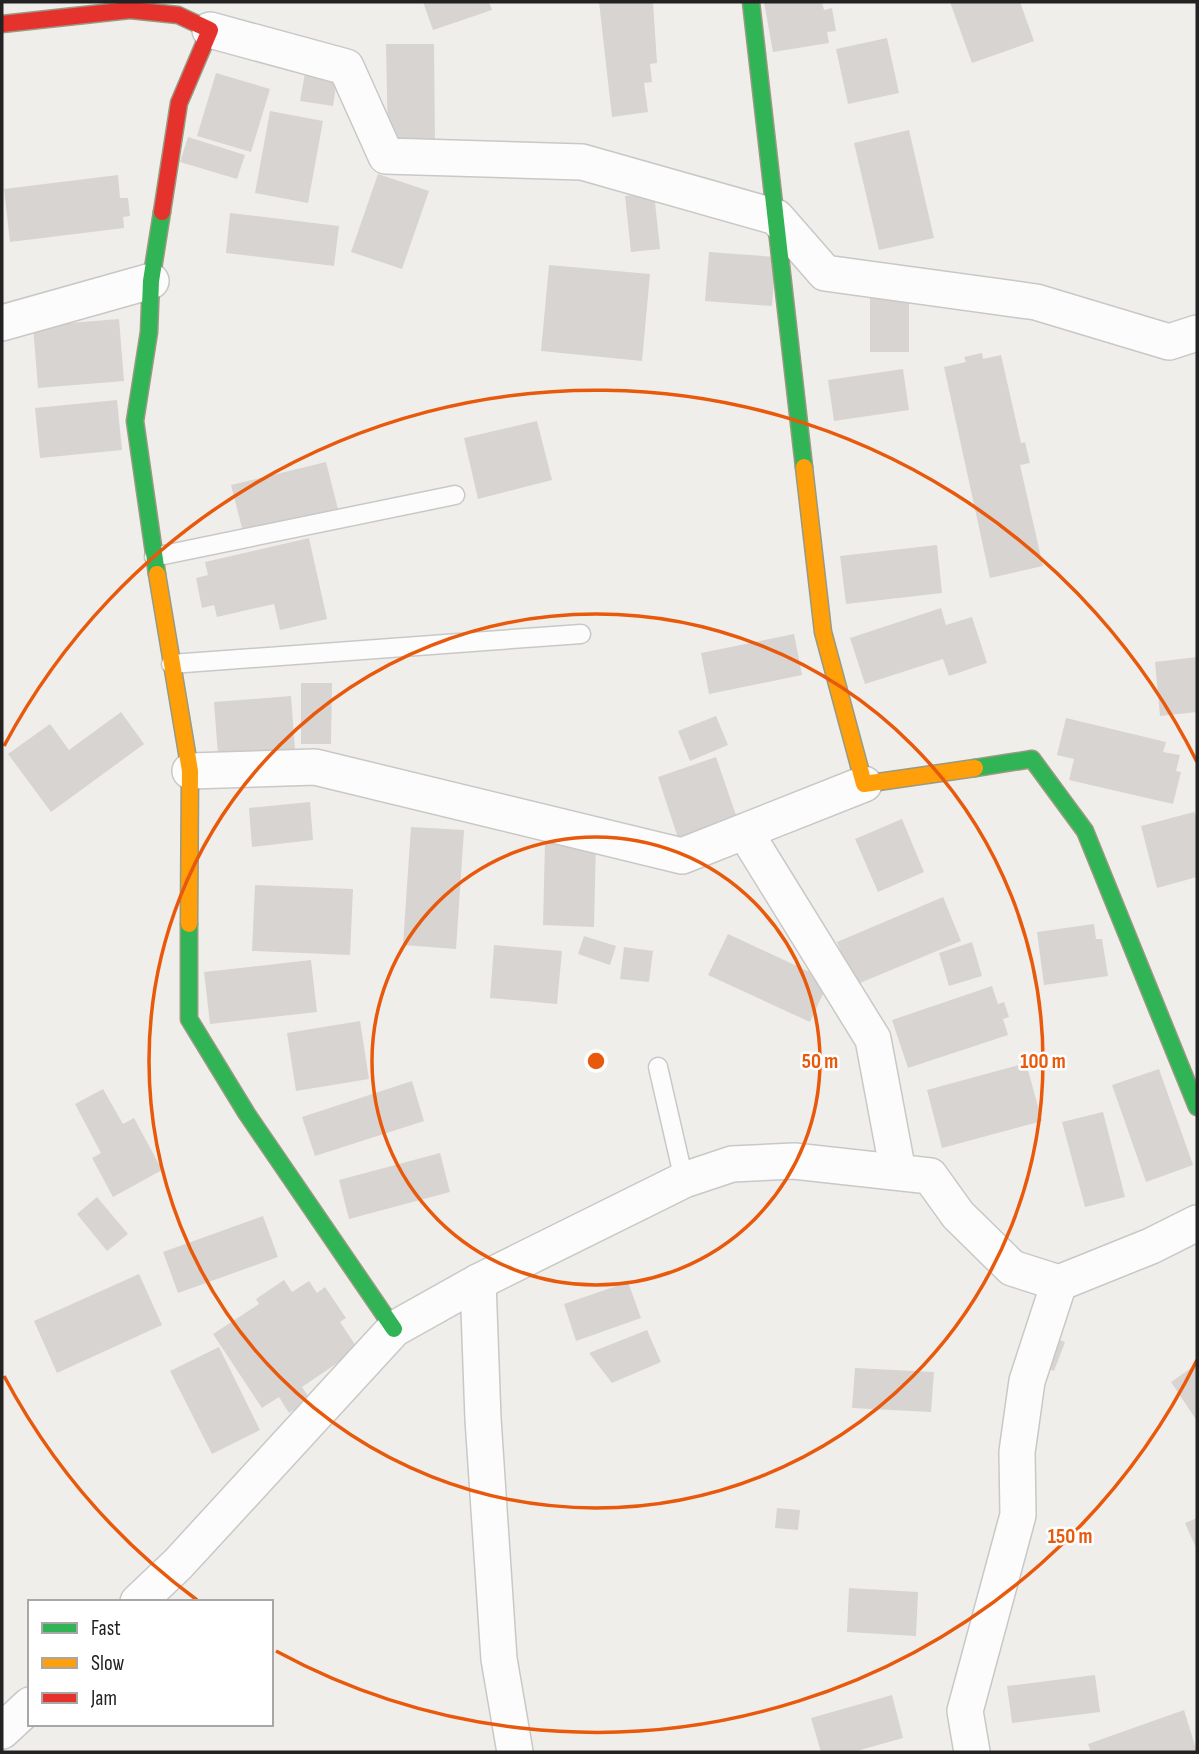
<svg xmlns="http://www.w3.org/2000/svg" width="1199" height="1754" font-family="'Sofia Sans Condensed',sans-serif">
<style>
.building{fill:#d7d4d2}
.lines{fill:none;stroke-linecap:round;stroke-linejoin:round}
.lane-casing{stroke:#c9c8c7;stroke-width:21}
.street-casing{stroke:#c9c8c7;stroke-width:38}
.fast-casing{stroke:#999a82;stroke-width:19}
.slow-casing{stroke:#999a82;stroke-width:19}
.jam-casing{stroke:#999a82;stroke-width:19}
.lane{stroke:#fdfcfc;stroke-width:18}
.street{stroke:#fdfcfc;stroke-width:35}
.fast{stroke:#30b455;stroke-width:16}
.slow{stroke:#ff9f0a;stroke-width:16}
.jam{stroke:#e5322d;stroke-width:16}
.ring{fill:none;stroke:#e8590c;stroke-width:3.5}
.centre{fill:#e8590c;stroke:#fff;stroke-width:3.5}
.ring-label{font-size:21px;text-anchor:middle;font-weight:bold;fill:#e8590c;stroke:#fff;stroke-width:5;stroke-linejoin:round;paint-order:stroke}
</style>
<rect width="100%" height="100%" fill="#f0eeeb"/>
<g class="building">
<polygon points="423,2 489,2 492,10 433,30"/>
<polygon points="599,2 653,2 657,63 650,64 652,82 644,83 648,112 612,117"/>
<polygon points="764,2 822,2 824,10 832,8 836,31 827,32 829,43 773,52"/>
<polygon points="950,2 1020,2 1034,41 972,63"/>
<polygon points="887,38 899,93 848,104 836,49"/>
<polygon points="386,44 434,44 435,143 388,143"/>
<polygon points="306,67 338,72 333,106 300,101"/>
<polygon points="216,73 270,89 251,152 197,136"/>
<polygon points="270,111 323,121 308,203 255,193"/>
<polygon points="909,130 934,238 879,250 854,143"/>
<polygon points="188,137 245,155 237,179 180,162"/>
<polygon points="378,174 429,191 402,269 351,252"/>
<polygon points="118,175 120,198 128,198 130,216 123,217 124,228 10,242 4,189"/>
<polygon points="654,193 660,249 631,252 625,196"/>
<polygon points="230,213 339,226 334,266 226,253"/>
<polygon points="709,252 776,257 772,306 705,301"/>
<polygon points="549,265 650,274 642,361 541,351"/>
<polygon points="909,291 909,352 870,352 870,292"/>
<polygon points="119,319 124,381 38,388 33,326"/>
<polygon points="982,353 983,359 1001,355 1021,443 1025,442 1030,463 1020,465 1043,566 990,578 944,367 966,362 964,357"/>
<polygon points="903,369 909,410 834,421 828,380"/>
<polygon points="117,400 122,450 40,458 35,408"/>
<polygon points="537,421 552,480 478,499 464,438"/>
<polygon points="326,462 338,509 243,532 231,485"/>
<polygon points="309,538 327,619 280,630 274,604 217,617 214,605 202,608 196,578 208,575 205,562"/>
<polygon points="937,545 942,593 846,604 840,556"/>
<polygon points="941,608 946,625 972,617 987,663 949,676 943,659 865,684 850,638"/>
<polygon points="794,634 802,675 709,694 701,653"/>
<polygon points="1197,657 1197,712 1160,716 1155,662"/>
<polygon points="301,683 332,683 331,744 301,744"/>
<polygon points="291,696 295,750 218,756 214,702"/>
<polygon points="121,712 144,744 51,812 8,754 50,724 69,750"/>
<polygon points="716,716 728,745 690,761 678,731"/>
<polygon points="1066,718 1166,742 1163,752 1180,755 1176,771 1181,772 1173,804 1069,780 1074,759 1057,755"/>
<polygon points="716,757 739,824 680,844 658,777"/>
<polygon points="310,802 313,840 252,847 249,808"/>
<polygon points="1194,812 1197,817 1197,877 1157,888 1141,826"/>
<polygon points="902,819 924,872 878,892 855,839"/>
<polygon points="411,827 464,830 456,949 403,945"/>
<polygon points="545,841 596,842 594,927 543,925"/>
<polygon points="255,885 353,889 350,955 252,951"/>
<polygon points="943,897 961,941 855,985 837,942"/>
<polygon points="1094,924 1096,939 1102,939 1108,976 1044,985 1037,932"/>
<polygon points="728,934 829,981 810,1022 708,975"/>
<polygon points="584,936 616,946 610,965 578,954"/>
<polygon points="972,942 982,976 949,986 939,953"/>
<polygon points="494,945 562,951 557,1004 490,998"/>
<polygon points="624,947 653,951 649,982 620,979"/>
<polygon points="311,960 317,1012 210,1024 204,972"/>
<polygon points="992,986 998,1004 1004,1002 1009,1017 1003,1019 1008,1035 908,1068 892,1020"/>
<polygon points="360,1021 369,1079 296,1091 287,1033"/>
<polygon points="1026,1063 1042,1121 942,1148 927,1090"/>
<polygon points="1159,1069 1193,1165 1146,1182 1112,1085"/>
<polygon points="412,1081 424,1121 315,1156 302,1117"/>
<polygon points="103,1089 123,1124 134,1118 162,1170 113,1197 92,1158 101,1153 75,1104"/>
<polygon points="1103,1112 1125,1197 1085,1207 1062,1122"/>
<polygon points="440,1153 450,1192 349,1219 339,1180"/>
<polygon points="97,1197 128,1234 107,1251 77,1214"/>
<polygon points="263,1216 278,1257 178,1293 163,1252"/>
<polygon points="139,1274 162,1325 57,1373 34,1321"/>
<polygon points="284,1280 292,1292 309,1281 317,1293 325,1287 346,1318 340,1322 358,1349 302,1387 310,1399 289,1413 279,1397 262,1408 213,1334 259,1304 256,1299"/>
<polygon points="628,1282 641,1318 576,1341 564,1304"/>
<polygon points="647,1330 661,1362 612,1383 589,1353"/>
<polygon points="1036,1330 1065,1342 1054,1371 1024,1359"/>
<polygon points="219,1347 260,1430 212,1454 170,1371"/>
<polygon points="1197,1364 1197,1421 1171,1382"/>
<polygon points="855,1368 934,1372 931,1412 852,1408"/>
<polygon points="777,1508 800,1510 798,1530 775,1528"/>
<polygon points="1197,1518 1197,1550 1185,1523"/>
<polygon points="849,1588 918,1592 916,1636 847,1632"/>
<polygon points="1095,1675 1100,1712 1012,1723 1007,1686"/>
<polygon points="892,1695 903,1738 853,1752 821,1752 811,1718"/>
<polygon points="1184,1710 1197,1752 1091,1752 1088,1744"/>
</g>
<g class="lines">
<defs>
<g id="lane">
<polyline points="154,557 455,495"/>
<polyline points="171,664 581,634"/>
<polyline points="658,1067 684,1180"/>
</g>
<g id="street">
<polyline points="210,30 346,67 386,156 582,162 776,217 825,273 1036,302 1169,342 1197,333"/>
<polyline points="2,323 151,281"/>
<polyline points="190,771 315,767 682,856 864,784"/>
<polyline points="745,832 873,1039 898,1172"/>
<polyline points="478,1282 483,1419 499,1659 515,1752"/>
<polyline points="138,1602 178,1564 394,1329 478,1282 684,1180 732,1164 794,1161 930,1176 958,1215 1012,1268 1059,1283 1151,1246 1197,1223"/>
<polyline points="2,1731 30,1705"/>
<polyline points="972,1752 965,1711 1018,1515 1017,1452 1027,1381 1059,1283"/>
</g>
<g id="fast">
<polyline points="751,2 804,467"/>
<polyline points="157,574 135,421 149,332 151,281 162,212"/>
<polyline points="975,768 1032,759 1085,831 1197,1107"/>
<polyline points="189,924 189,1019 247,1114 394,1329"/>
</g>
<g id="slow">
<polyline points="804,467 823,632 864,784 975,768"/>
<polyline points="157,574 190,771 189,924"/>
</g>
<polyline id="jam" points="2,24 130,10 178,15 210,30 179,103 162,212"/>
</defs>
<use href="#lane" class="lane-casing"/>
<use href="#street" class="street-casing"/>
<use href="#fast" class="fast-casing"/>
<use href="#slow" class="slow-casing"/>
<use href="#jam" class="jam-casing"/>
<use href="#lane" class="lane"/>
<use href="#street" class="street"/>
<use href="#fast" class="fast"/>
<use href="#slow" class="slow"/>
<use href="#jam" class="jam"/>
</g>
<g class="ring">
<circle cx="596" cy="1061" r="224"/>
<circle cx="596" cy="1061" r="447"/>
<path d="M1197 1360A671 671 0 0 1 276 1651M197 1600A671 671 0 0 1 4 1376M4 746A671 671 0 0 1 1197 762"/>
</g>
<circle cx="596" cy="1061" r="10" class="centre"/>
<g class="ring-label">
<text x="820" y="1068">50 m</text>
<text x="1043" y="1068">100 m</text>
<text x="1070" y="1543">150 m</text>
</g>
<rect width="1199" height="1754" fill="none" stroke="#222222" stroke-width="7"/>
<rect x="28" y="1600" width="245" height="126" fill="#ffffff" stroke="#a7a7a7" stroke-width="2"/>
<rect x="42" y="1623" width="35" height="10" fill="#30b455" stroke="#a7a7a7" stroke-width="2"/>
<text x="91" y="1635" font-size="21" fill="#222222">Fast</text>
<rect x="42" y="1658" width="35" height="10" fill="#ff9f0a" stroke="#a7a7a7" stroke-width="2"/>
<text x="91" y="1670" font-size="21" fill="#222222">Slow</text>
<rect x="42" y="1693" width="35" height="10" fill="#e5322d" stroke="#a7a7a7" stroke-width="2"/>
<text x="91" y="1705" font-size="21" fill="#222222">Jam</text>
</svg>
